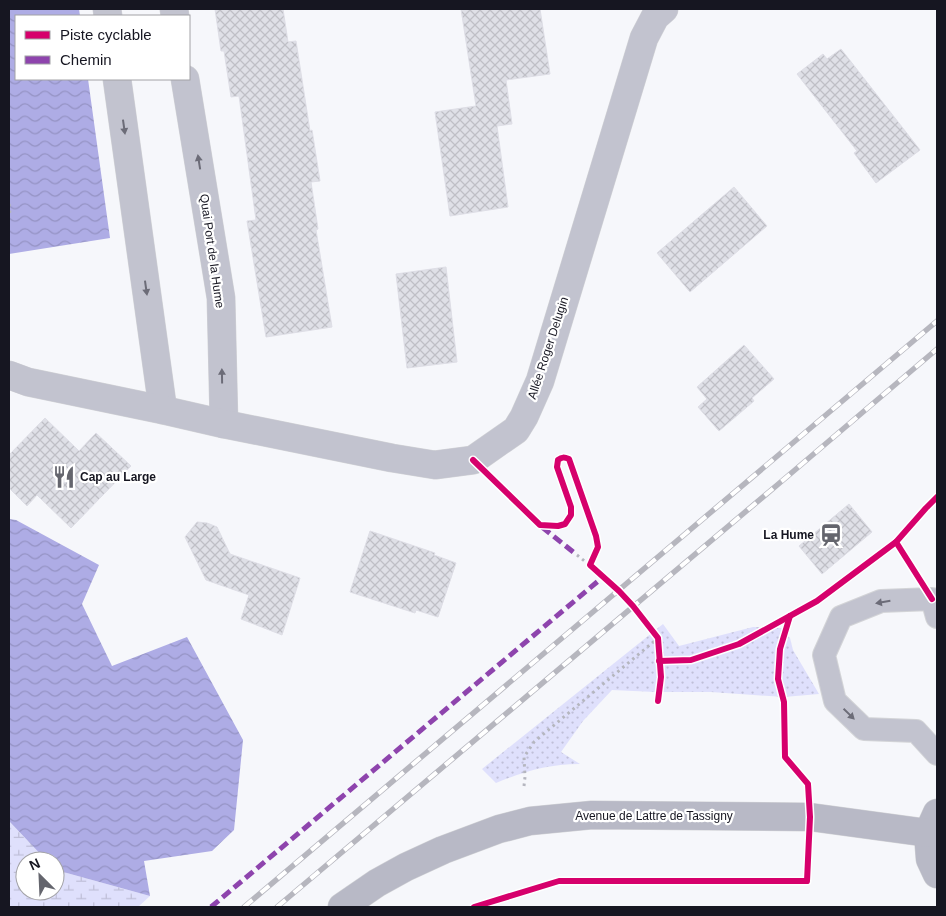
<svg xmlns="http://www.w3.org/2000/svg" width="946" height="916" font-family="Arial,sans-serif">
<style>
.grass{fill:url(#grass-dots)}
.wetland{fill:url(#wetland-marsh)}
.water{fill:url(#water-waves)}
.building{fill:url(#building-cross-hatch);stroke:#dedee6}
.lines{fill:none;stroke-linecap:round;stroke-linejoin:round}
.service-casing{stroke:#d3d4d7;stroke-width:24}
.minor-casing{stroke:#d3d4d7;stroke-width:29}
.secondary-casing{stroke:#d3d4d7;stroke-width:29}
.path{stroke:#b5b6bf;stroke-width:3;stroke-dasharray:2.5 4;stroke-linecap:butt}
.service{stroke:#c2c3cf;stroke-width:22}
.minor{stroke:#c2c3cf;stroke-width:28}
.secondary{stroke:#b8b9c6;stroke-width:28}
.rail-casing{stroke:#b6b6be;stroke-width:5.5}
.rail{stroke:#fff;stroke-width:4;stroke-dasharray:11;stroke-linecap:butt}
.quiet{stroke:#8e44ad;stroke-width:5;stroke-dasharray:10 5;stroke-linecap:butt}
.cycleway-casing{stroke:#fff;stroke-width:9}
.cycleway{stroke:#d6006c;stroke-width:6}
.oneway{fill:#6c6c78}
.labels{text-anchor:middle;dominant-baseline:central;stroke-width:4.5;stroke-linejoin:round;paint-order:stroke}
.street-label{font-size:12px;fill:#161621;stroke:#fff}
.poi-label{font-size:12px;font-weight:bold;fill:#161621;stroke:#fff;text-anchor:start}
</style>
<defs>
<pattern id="grass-dots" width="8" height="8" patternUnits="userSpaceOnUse" patternTransform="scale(1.25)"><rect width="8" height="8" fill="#dfe0fc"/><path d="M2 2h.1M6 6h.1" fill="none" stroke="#bfbfd8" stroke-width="1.8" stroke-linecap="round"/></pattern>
<pattern id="wetland-marsh" width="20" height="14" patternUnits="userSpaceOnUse" patternTransform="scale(1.25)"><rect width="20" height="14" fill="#dfe0fc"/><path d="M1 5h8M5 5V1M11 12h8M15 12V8" fill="none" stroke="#bfbfd8"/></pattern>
<pattern id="water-waves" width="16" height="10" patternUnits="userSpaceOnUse" patternTransform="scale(1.25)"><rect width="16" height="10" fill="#aeace5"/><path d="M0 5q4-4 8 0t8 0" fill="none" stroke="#9593c4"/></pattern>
<pattern id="building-cross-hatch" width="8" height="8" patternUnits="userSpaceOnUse" patternTransform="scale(1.25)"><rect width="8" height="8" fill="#dfe0e7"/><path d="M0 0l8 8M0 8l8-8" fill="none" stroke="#bfbfc6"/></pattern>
</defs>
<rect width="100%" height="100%" fill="#f6f7fb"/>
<path class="grass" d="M 663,624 L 679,646 L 753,627 L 782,628 L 790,638 L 793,650 L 819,694 L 784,697 L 711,692 L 655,692 L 612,690 L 583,721 L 561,752 L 580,764 C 548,764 526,771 496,783 L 482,769 Z"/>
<polygon class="wetland" points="9,821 47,861 25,861 25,891 55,891 55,869 56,870 150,896 138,907 9,907"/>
<g class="water">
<polygon points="9,9 79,9 80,16 16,16 16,79 88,79 110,238 9,254"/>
<polygon points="9,519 16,520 99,565 82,604 112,666 187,637 243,740 234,830 212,851 144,861 150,896 56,870 55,869 55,861 47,861 9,821"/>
</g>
<g class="building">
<polygon points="215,9 283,9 288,42 296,41 310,131 312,130 320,181 311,182 318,229 316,230 332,327 266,337 247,221 256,220 239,96 231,97 224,51 221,51"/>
<polygon points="461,9 540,9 550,74 506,80 512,124 497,126 508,207 450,216 435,112 476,106"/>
<polygon points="841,49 920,150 876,183 854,153 857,151 797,74 823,54 827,59"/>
<polygon points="734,187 767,226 690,292 657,253"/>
<polygon points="446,267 457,362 407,368 396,274"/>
<polygon points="744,345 774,379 752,398 754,401 719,431 698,407 707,399 697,387"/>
<polygon points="45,418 79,451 96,433 131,466 71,528 37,495 27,506 9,488 9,455"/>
<polygon points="849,504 872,532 822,574 799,546"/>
<polygon points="197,522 207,523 217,527 230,554 300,578 282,635 241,619 249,595 206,580 185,537"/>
<polygon points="370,531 435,553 434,555 456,563 438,617 416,610 415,613 350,592"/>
</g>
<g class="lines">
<defs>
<polyline id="service" points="937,617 932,599 881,601 841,617 824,655 835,701 864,729 916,731 937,754"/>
<g id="minor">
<polyline points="107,9 108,16"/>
<polyline points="174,9 175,16"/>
<polyline points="117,79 163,410"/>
<polyline points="185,79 221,298 224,424"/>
<polyline points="9,375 28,382 163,410 224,424 392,458 435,465 473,460 516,430 524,417 540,381 644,38 655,17 664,9"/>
</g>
<g id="secondary">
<polyline points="937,813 928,833 930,859 937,874"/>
<polyline points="342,907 377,883 406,867 443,850 499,829 530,821 592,815 810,817 928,833"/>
</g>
</defs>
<use href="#service" class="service-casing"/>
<use href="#minor" class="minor-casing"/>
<use href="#secondary" class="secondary-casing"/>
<g class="path">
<polyline points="9,204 10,210 9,217"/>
<polyline points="577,555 587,563"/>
<polyline points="790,616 780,649 778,679 784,702 785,757 807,782"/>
<polyline points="524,786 525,777 524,757 534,742 658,638"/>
<polyline points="474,907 559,881 807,881 808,851"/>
</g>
<use href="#service" class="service"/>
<use href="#minor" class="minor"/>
<use href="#secondary" class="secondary"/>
<defs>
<g id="rail">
<polyline points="244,907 937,321"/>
<polyline points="277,907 789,475 937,349"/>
</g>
</defs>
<use href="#rail" class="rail-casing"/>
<use href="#rail" class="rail"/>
<g class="quiet">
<polyline points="542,527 577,555"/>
<polyline points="211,907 603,577"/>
</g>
<defs>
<g id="cycleway">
<path d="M 473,460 L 540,525 L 558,526 L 565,524 L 571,515 L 571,507 L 557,467 L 558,460 C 562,457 564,457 569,459 L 596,536 L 598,547 L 590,565 L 619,591 L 633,606 L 658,638 L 661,677 L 658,701"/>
<polyline points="896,542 932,599"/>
<polyline points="659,661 691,660 739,644 817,601 896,542 926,508 937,497"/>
<polyline points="474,907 559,881 807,881 810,817 808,784 785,757 784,702 778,679 780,649 790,616"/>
</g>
</defs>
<use href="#cycleway" class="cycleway-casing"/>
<use href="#cycleway" class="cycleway"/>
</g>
<defs><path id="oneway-solid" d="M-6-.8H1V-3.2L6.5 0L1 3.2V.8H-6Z" transform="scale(1.25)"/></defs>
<g class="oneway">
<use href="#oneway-solid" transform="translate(124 127) rotate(82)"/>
<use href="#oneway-solid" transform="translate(199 162) rotate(-99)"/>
<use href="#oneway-solid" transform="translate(146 288) rotate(82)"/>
<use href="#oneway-solid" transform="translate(222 376) rotate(-91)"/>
<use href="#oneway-solid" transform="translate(883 602) rotate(170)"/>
<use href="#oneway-solid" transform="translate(849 714) rotate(44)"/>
</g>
<defs>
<symbol id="restaurant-bare" viewBox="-9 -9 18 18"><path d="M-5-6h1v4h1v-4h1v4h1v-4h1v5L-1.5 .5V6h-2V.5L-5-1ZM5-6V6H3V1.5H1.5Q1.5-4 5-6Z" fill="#64656d" stroke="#fff" stroke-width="2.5" paint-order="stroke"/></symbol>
<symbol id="station-bare" viewBox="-9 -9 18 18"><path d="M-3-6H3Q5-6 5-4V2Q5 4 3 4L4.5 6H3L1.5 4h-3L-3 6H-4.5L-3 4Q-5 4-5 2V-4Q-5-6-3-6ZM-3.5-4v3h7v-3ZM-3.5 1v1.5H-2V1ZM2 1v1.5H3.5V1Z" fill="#64656d" stroke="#fff" stroke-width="2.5" paint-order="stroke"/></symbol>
</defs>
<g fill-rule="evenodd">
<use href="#restaurant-bare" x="48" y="461" width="32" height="32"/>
<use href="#station-bare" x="815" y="519" width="32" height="32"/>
</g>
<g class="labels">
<g class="street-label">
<text transform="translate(212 251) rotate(82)">Quai Port de la Hume</text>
<text transform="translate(548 348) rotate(-72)">Allée Roger Delugin</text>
<text x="654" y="816">Avenue de Lattre de Tassigny</text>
</g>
<g class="poi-label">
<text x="80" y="477">Cap au Large</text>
<text x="814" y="535" text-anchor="end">La Hume</text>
</g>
</g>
<rect width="946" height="916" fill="none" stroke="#161621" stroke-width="20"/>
<rect x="15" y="15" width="175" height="65" fill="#ffffff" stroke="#a2a2a6"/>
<rect x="25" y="31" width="25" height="8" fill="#d6006c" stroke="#a2a2a6"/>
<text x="60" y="40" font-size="15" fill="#161621">Piste cyclable</text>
<rect x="25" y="56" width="25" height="8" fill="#8e44ad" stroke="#a2a2a6"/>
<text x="60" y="65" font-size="15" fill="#161621">Chemin</text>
<g transform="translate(40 876) rotate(336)"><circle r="24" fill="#ffffff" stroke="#a2a2a6"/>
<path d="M0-4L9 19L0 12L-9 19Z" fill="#64656d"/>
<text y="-8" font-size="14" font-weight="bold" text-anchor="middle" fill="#161621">N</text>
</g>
</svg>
